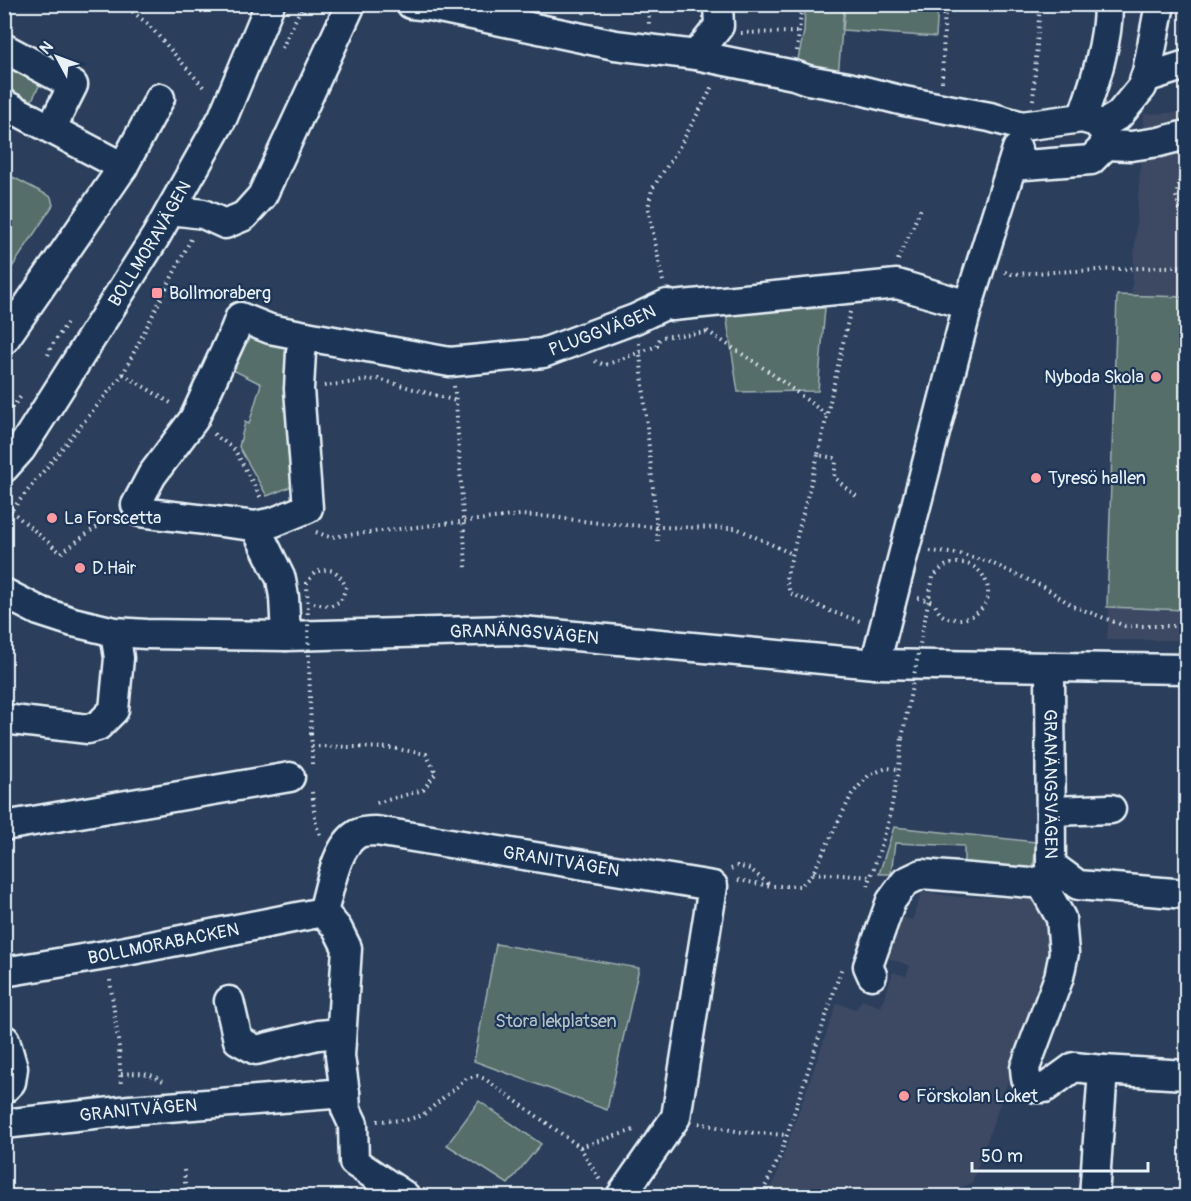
<svg xmlns="http://www.w3.org/2000/svg" width="1191" height="1201" font-family="Pangolin,sans-serif">
<style>
.built{fill:#3c4862}
.green{fill:#566e6a;stroke:#9fb0b1;stroke-width:1.5}
.lines{fill:none;stroke-linecap:round;stroke-linejoin:round}
.minor-casing{stroke:#e8f1f8;stroke-width:33}
.path{stroke:#e8f1f8;stroke-width:4;stroke-dasharray:1.5 4.5;stroke-linecap:butt}
.minor{stroke:#1d3557;stroke-width:28}
.path-bridge{stroke:#e8f1f8;stroke-width:4;stroke-dasharray:1.5 4.5;stroke-linecap:butt}
.poi-dot{fill:#ff9aa2;stroke:#1d3557;stroke-width:2}
.labels{text-anchor:middle;dominant-baseline:central;stroke-width:4.5;stroke-linejoin:round;paint-order:stroke}
.street-label{font-size:18px;fill:#e8f1f8;stroke:#1d3557}
.poi-label{font-size:18px;fill:#e8f1f8;stroke:#1d3557;text-anchor:start}
.park-label{font-size:18px;fill:#b5c3c6;stroke:#1d3557}
</style>
<rect width="100%" height="100%" fill="#2b3e5c"/>
<filter id="ink" filterUnits="userSpaceOnUse"><feTurbulence type="fractalNoise" baseFrequency=".0167" numOctaves="2"/><feDisplacementMap in="SourceGraphic" scale="12" xChannelSelector="R" yChannelSelector="G"/><feConvolveMatrix kernelMatrix="1 2 1 2 8 2 1 2 1" color-interpolation-filters="sRGB"/></filter>
<g filter="url(#ink)">
<g class="built">
<polygon points="1186,112 1186,640 1107,640 1144,114"/>
<polygon points="922,892 958,897 1038,897 1049,926 1050,963 972,1183 943,1196 769,1196 837,1003 856,1009 862,1000 881,1007 893,972 906,976 910,966 888,958 902,917 912,920"/>
</g>
<g class="green">
<polygon points="805,5 844,5 838,77 797,63 804,32"/>
<polygon points="845,5 938,5 936,37 843,30"/>
<polygon points="4,53 45,74 31,102 5,88"/>
<polygon points="5,173 51,197 53,205 5,278"/>
<polygon points="1117,295 1186,297 1186,610 1107,607"/>
<polygon points="825,308 818,391 738,392 726,314"/>
<polygon points="257,334 281,343 292,359 300,473 290,487 267,496 239,447 245,422 249,424 261,384 225,366 229,358"/>
<polygon points="894,827 1036,842 1033,873 964,867 964,846 895,843 891,874 879,874"/>
<polygon points="496,944 639,968 607,1110 474,1061"/>
<polygon points="479,1101 541,1144 508,1184 447,1145"/>
<polygon points="1184,1151 1186,1152 1186,1196 1178,1196"/>
</g>
<g class="lines">
<defs>
<g id="minor">
<polyline points="411,4 430,6 615,45 696,55 794,75 808,80 848,87 904,101 990,117 1022,126 1082,118 1096,122 1104,131 1106,145 1091,160 1012,166"/>
<polyline points="4,48 73,85 51,129"/>
<polyline points="696,55 719,26 718,4"/>
<polyline points="1145,78 1186,65"/>
<polyline points="4,104 123,167"/>
<path d="M 1082,118 C 1095,82 1108,43 1108,4"/>
<polyline points="1100,126 1119,115 1142,87 1147,72 1160,4"/>
<polyline points="1106,145 1131,146 1159,142 1186,135"/>
<polyline points="171,210 203,214 225,224 244,216 262,196 351,4"/>
<path id="s1" d="M 306,336 L 450,362 L 543,353 L 635,319 L 667,304 L 672,306 L 897,284 L 968,305"/>
<polyline points="4,340 123,167 160,98"/>
<path id="s2" d="M 4,468 L 21,449 L 156,236 L 223,117 L 270,4"/>
<polyline points="255,526 274,522 308,508 299,389 301,352 306,336 270,329 240,317 235,330 194,419 152,475 136,505 140,512 255,526 281,579 284,597 286,636"/>
<path id="s3" d="M 4,593 L 39,611 L 73,622 L 115,632 L 146,634 L 286,636 L 511,630 L 875,664 L 1186,669"/>
<polyline points="875,664 968,305 1017,149"/>
<path id="s4" d="M 1050,668 L 1051,865 L 1078,885 L 1186,894"/>
<polyline points="4,719 88,729 98,726 114,710 119,658 115,632"/>
<polyline points="1051,811 1111,809"/>
<polyline points="4,826 290,777"/>
<polyline points="1040,881 1061,918 1064,953 1059,977 1025,1068 1026,1078 1031,1085 1036,1088 1045,1088 1074,1067 1103,1070"/>
<path id="s5" d="M 323,912 C 330,889 335,848 357,834 C 363,831 370,831 376,831 L 713,886 L 676,1117 L 621,1196"/>
<polyline points="323,912 337,928 347,948 340,1056 345,1093 346,1109 353,1124 354,1162 405,1196"/>
<path id="s6" d="M 4,972 L 106,955 L 323,912"/>
<polyline points="872,975 868,966 891,901 905,882 922,874 1031,883 1059,876"/>
<polyline points="229,1001 238,1040 256,1050 318,1035 341,1033"/>
<polyline points="4,1089 11,1082 13,1068 5,1040"/>
<path id="s7" d="M 4,1124 L 130,1110 L 345,1093"/>
<polyline points="1094,1196 1103,1070 1186,1075"/>
</g>
</defs>
<use href="#minor" class="minor-casing"/>
<g class="path">
<polyline points="123,4 148,24 206,90"/>
<polyline points="648,4 649,25"/>
<polyline points="584,14 585,4"/>
<polyline points="741,33 800,32"/>
<polyline points="282,48 303,4"/>
<polyline points="797,51 802,4"/>
<polyline points="942,82 945,4"/>
<polyline points="1033,100 1040,4"/>
<polyline points="1186,162 1184,164 1176,196 1179,207 1186,214"/>
<polyline points="898,260 921,208"/>
<polyline points="1005,272 1011,274 1186,266"/>
<polyline points="663,281 648,208 652,189 677,151 709,93 712,85"/>
<polyline points="850,312 818,455 834,458 836,462 834,477 857,497"/>
<polyline points="707,331 768,371 827,415"/>
<polyline points="639,343 658,541"/>
<polyline points="48,355 51,347 67,323"/>
<polyline points="595,361 605,365 657,346 658,341 662,337 709,332"/>
<polyline points="123,374 174,405"/>
<polyline points="324,386 378,379 456,401"/>
<polyline points="454,386 456,401 466,568"/>
<polyline points="4,417 23,394"/>
<polyline points="214,434 235,450 262,500"/>
<polyline points="818,455 786,579 790,593 832,612 860,621"/>
<polyline points="11,511 61,553 92,530 114,517"/>
<polyline points="4,525 11,511 123,374 191,239"/>
<polyline points="316,532 330,537 520,515 552,517 599,523 657,527 736,528 792,554"/>
<polyline points="930,551 959,554 989,562 1044,587 1073,606 1125,626 1186,626"/>
<polyline points="918,598 934,602"/>
<polyline points="311,734 312,746 391,748 426,754 436,773 423,790 373,804"/>
<polyline points="312,764 312,746"/>
<polyline points="312,792 316,825 321,837"/>
<polyline points="731,869 737,866 750,869 770,885"/>
<polyline points="813,873 872,877"/>
<polyline points="738,880 771,886 801,886 813,873 852,794 869,775 887,768 899,769"/>
<polyline points="868,886 888,824 899,769 902,738"/>
<polyline points="110,980 119,1047 121,1086"/>
<path d="M 121,1074 C 138,1073 147,1071 163,1081"/>
<polyline points="377,1121 406,1120 423,1115 467,1078 477,1076 485,1079 580,1147 637,1129"/>
<polyline points="699,1123 740,1132 787,1135"/>
<polyline points="580,1147 601,1182"/>
<polyline points="184,1170 186,1196"/>
<polyline points="348,1196 350,1188"/>
<polyline points="759,1196 764,1189 780,1156 842,967"/>
</g>
<use href="#minor" class="minor"/>
<g class="path-bridge">
<path d="M 311,734 L 307,583 L 315,572 C 333,567 338,571 346,587 L 341,601 L 330,606 L 314,603"/>
<path d="M 902,738 L 933,577 C 937,573 942,567 947,565 C 966,558 986,569 988,590 C 990,606 973,620 958,619 C 944,619 939,615 934,602"/>
</g>
</g>
</g>
<g class="poi-dot">
<rect x="151" y="287" width="12" height="12" rx="3"/>
<circle cx="1156" cy="377" r="6"/>
<circle cx="1036" cy="478" r="6"/>
<circle cx="52" cy="518" r="6"/>
<circle cx="80" cy="568" r="6"/>
<circle cx="904" cy="1096" r="6"/>
</g>
<g class="labels">
<g class="street-label">
<text stroke="none"><textPath href="#s2" startOffset="268">BOLLMORAVÄGEN</textPath></text>
<text stroke="none"><textPath href="#s1" startOffset="303">PLUGGVÄGEN</textPath></text>
<text stroke="none"><textPath href="#s3" startOffset="528">GRANÄNGSVÄGEN</textPath></text>
<text stroke="none"><textPath href="#s4" startOffset="116">GRANÄNGSVÄGEN</textPath></text>
<text stroke="none"><textPath href="#s5" startOffset="294">GRANITVÄGEN</textPath></text>
<text stroke="none"><textPath href="#s6" startOffset="162">BOLLMORABACKEN</textPath></text>
<text stroke="none"><textPath href="#s7" startOffset="135">GRANITVÄGEN</textPath></text>
</g>
<g class="poi-label">
<text x="169" y="293">Bollmoraberg</text>
<text x="1144" y="377" text-anchor="end">Nyboda Skola</text>
<text x="1048" y="478">Tyresö hallen</text>
<text x="64" y="518">La Forscetta</text>
<text x="92" y="568">D.Hair</text>
<text x="916" y="1096">Förskolan Loket</text>
</g>
<g class="park-label">
<text x="556" y="1021">Stora lekplatsen</text>
</g>
</g>
<rect width="1191" height="1201" fill="none" stroke="#1d3557" stroke-width="24"/>
<rect x="12" y="12" width="1167" height="1177" fill="none" stroke="#e8f1f8" stroke-width="2" filter="url(#ink)"/>
<g transform="translate(57 57) rotate(311)" stroke="#1d3557" stroke-width="4.5" paint-order="stroke">
<path d="M0-4.5L10 22L0 15L-10 22Z" fill="#e8f1f8"/>
<text y="-9" font-size="16" font-weight="bold" text-anchor="middle" fill="#e8f1f8">N</text>
</g>
<path d="M972 1162v9h176v-9" fill="none" stroke="#e8f1f8" stroke-width="3"/>
<text x="981" y="1162" font-size="18" fill="#e8f1f8" stroke="#1d3557" stroke-width="4.5" paint-order="stroke">50 m</text>
</svg>
